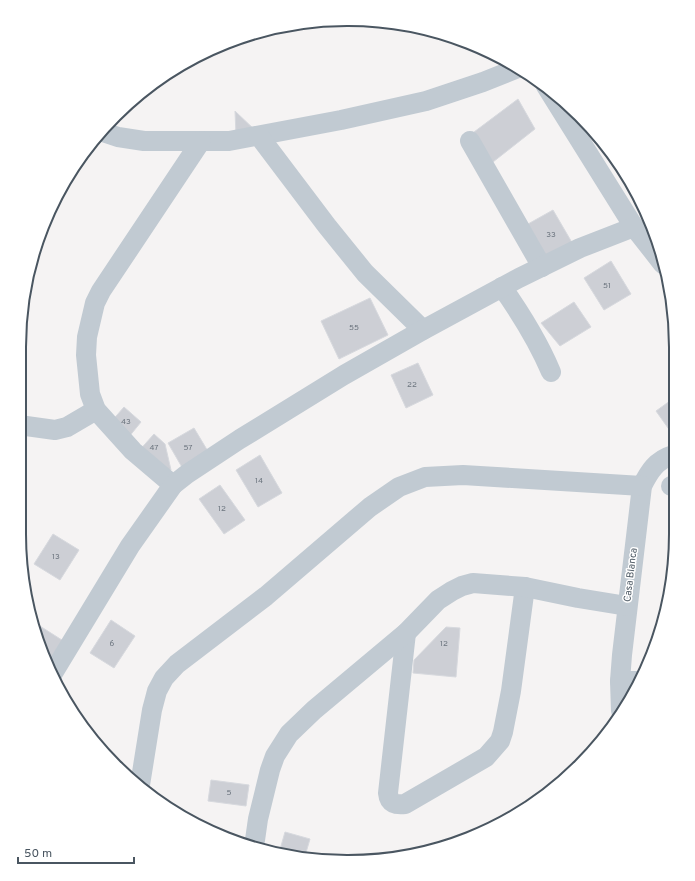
<svg xmlns="http://www.w3.org/2000/svg" width="695" height="881" font-family="Overpass,sans-serif">
<style>
.building{fill:#cdcfd5;stroke:#d7d9de}
.lines{fill:none;stroke-linecap:round;stroke-linejoin:round}
.minor{stroke:#c1cad2;stroke-width:20}
.labels{text-anchor:middle;dominant-baseline:central;stroke-width:3;stroke-linejoin:round;paint-order:stroke}
.number-label{font-size:8px;fill:#6b747e}
.street-label{font-size:10px;fill:#4a5661;stroke:#fff}
.rim{fill:none;stroke:#4a5661;stroke-width:2}
</style>
<rect width="100%" height="100%" fill="#f5f3f3"/>
<g class="building">
<polygon points="518,99 535,129 493,162 474,132"/>
<polygon points="235,111 258,133 236,135"/>
<polygon points="607,149 624,172 622,174"/>
<polygon points="553,210 574,246 549,261 528,224"/>
<polygon points="611,261 631,294 604,310 584,278"/>
<polygon points="370,298 388,335 339,359 321,321"/>
<polygon points="574,302 591,327 560,346 541,323"/>
<polygon points="418,363 433,395 406,408 391,375"/>
<polygon points="674,398 673,435 656,411"/>
<polygon points="124,407 141,422 128,438 110,423"/>
<polygon points="194,428 209,453 183,469 168,443"/>
<polygon points="154,434 165,444 171,470 152,467 137,453"/>
<polygon points="260,455 282,493 258,507 236,470"/>
<polygon points="220,485 245,520 224,534 199,499"/>
<polygon points="53,534 79,550 60,580 34,564"/>
<polygon points="111,620 135,636 114,668 90,653"/>
<polygon points="32,621 65,642 52,663 48,661"/>
<polygon points="446,627 460,628 456,677 413,673 414,660"/>
<polygon points="211,780 249,785 246,806 208,801"/>
<polygon points="285,832 310,839 305,856 279,853"/>
</g>
<g class="lines">
<g class="minor">
<polyline points="546,86 634,227 663,264"/>
<polyline points="100,131 118,137 144,141 229,141 341,120 426,101 483,82 518,68"/>
<polyline points="259,136 327,226 365,273 423,330"/>
<polyline points="470,141 542,267"/>
<path d="M 502,287 C 521,314 538,341 551,372"/>
<polyline points="19,425 55,430 67,427 96,410"/>
<polyline points="173,485 133,451 96,410 90,394 86,355 87,337 95,303 101,291 201,141"/>
<polyline points="671,486 672,486"/>
<path d="M 406,633 L 388,793 C 389,804 396,805 405,804 L 486,757 L 500,741 L 503,732 L 511,691 L 525,587"/>
<polyline points="53,673 130,546 173,485 187,474 240,439 344,375 423,330 519,278 580,248 634,227"/>
<polyline points="620,681 638,681"/>
<path d="M 621,711 L 620,681 L 622,655 L 642,486 C 649,472 656,460 673,455"/>
<polyline points="140,785 152,710 157,691 164,678 177,664 266,596 370,507 399,487 425,477 463,475 642,486"/>
<polyline points="254,847 258,819 270,770 275,756 289,734 314,710 406,633 438,600 452,591 462,586 473,583 525,587 578,598 627,606"/>
</g>
</g>
<g class="labels">
<g class="number-label">
<text x="551" y="235">33</text>
<text x="607" y="286">51</text>
<text x="354" y="328">55</text>
<text x="412" y="385">22</text>
<text x="126" y="422">43</text>
<text x="154" y="448">47</text>
<text x="188" y="448">57</text>
<text x="259" y="481">14</text>
<text x="222" y="509">12</text>
<text x="56" y="557">13</text>
<text x="112" y="644">6</text>
<text x="444" y="644">12</text>
<text x="229" y="793">5</text>
</g>
<g class="street-label">
<text transform="translate(631 575) rotate(-83)">Casa Blanca</text>
</g>
</g>
<path d="M0 0H695V881H0ZM347 26H348A321 321 0 0 1 669 347V534A321 321 0 0 1 348 855H347A321 321 0 0 1 26 534V347A321 321 0 0 1 347 26Z" fill="#fff" fill-rule="evenodd"/>
<path class="rim" d="M347 26H348A321 321 0 0 1 669 347V534A321 321 0 0 1 348 855H347A321 321 0 0 1 26 534V347A321 321 0 0 1 347 26Z"/>
<path d="M18 857v6h116v-6" fill="none" stroke="#4a5661" stroke-width="2"/>
<text x="24" y="857" font-size="12" fill="#4a5661" stroke="#ffffff" stroke-width="3" paint-order="stroke">50 m</text>
</svg>
